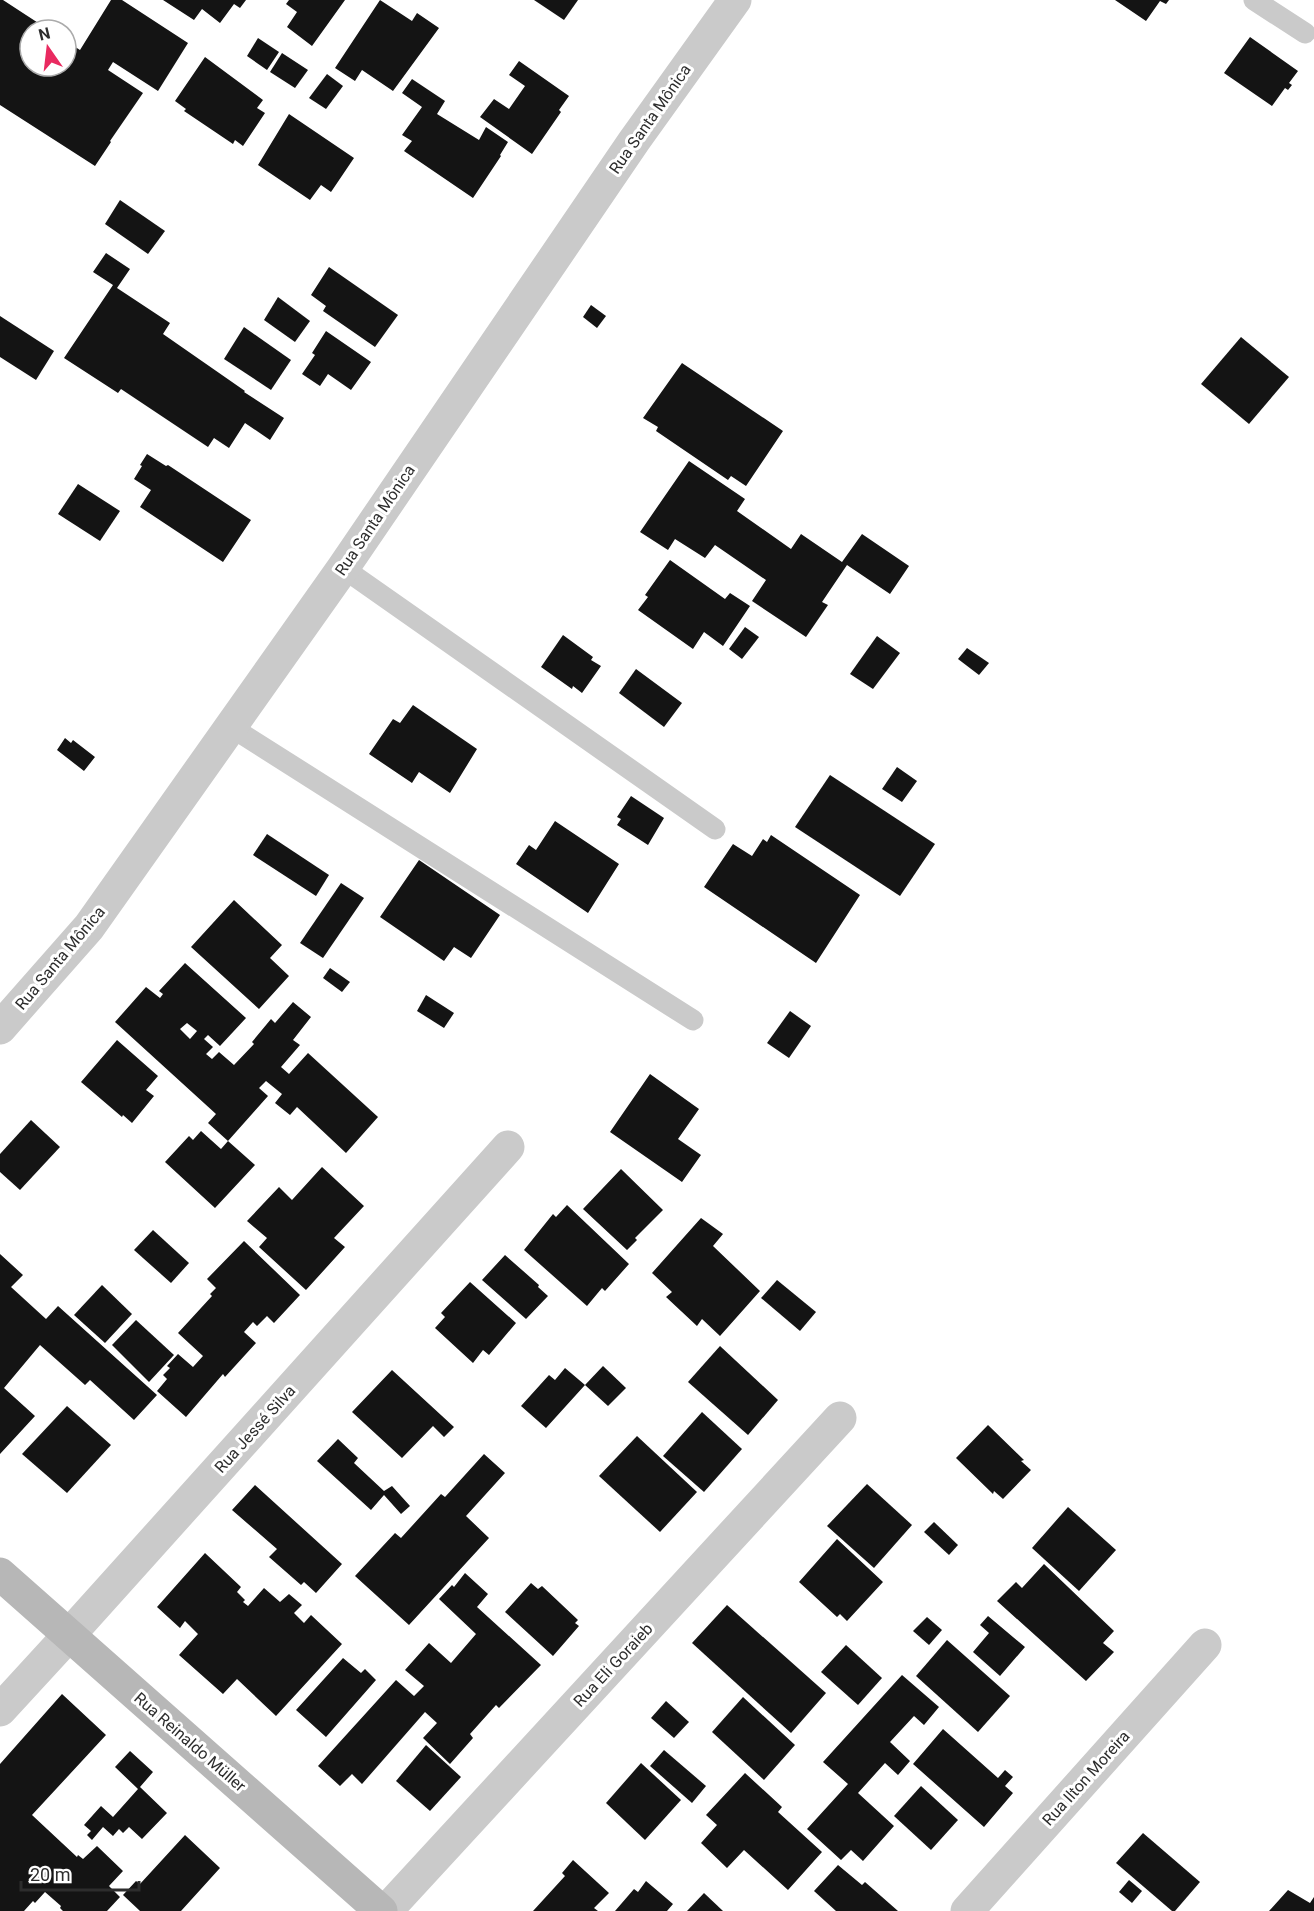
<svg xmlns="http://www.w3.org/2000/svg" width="1314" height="1911" font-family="Roboto,sans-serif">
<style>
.building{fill:#141414;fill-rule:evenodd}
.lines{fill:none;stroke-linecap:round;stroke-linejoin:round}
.lane{stroke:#cacaca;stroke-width:21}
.street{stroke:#cacaca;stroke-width:33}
.secondary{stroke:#b7b7b7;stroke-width:33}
.labels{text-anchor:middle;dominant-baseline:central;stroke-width:6;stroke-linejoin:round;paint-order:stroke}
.street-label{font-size:16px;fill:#2d2d2d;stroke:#fff}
</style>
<rect width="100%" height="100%" fill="#fff"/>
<g class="building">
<polygon points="0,0 3,0 49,30 30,30 30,66 66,66 66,41 80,50 111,0 122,0 188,43 158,91 113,62 108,70 143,93 110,141 111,142 95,166 0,105"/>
<polygon points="163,0 246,0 240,8 234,4 220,23 202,9 194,20"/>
<polygon points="289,0 345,0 312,46 287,27 297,12 286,4"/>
<polygon points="380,0 412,21 417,13 439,28 393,91 362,70 355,81 335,68"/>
<polygon points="534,0 578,0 564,20"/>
<polygon points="1115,0 1169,0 1166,4 1160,1 1146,21"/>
<polygon points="1250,37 1298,71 1289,83 1292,85 1288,90 1285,88 1272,106 1224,73"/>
<polygon points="258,38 279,52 267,70 247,56"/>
<polygon points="282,53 308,70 295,88 270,72"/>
<polygon points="205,57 263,100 257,108 265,113 243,146 235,140 233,144 184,111 186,109 175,101"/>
<polygon points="519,61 569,96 559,110 561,112 532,154 480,117 494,99 509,109 525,86 509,75"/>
<polygon points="327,74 343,86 326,109 309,98"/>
<polygon points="412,79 445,101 437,114 479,140 486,127 508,142 500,155 501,156 473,198 404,151 412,141 402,135 422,107 402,93"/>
<polygon points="289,114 354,158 331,192 321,185 310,200 258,165"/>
<polygon points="120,200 165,231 148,254 105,224"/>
<polygon points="106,253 130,269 117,288 170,323 163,334 245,391 244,392 284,418 270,440 245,423 229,448 214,438 208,447 121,389 118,393 64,358 113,285 93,272"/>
<polygon points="329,267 398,315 375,347 323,311 326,306 311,295"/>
<polygon points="278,297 310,321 295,342 264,320"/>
<polygon points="591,305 606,316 597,328 583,317"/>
<polygon points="0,316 54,351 36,380 0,357"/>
<polygon points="244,327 291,360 271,390 224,359"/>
<polygon points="326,331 371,362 351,390 328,374 320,386 302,374 315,355 312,353"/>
<polygon points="1241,337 1289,377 1249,424 1201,384"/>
<polygon points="682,363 783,431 746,486 731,476 728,480 656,431 658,427 643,418"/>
<polygon points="147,454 166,466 168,465 251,520 223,562 140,507 151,490 134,479 142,466 140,465"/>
<polygon points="689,461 745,499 737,511 791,549 801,534 842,562 862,534 909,566 890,594 847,565 822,602 828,605 806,637 752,601 766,580 715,545 705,558 675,539 668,550 640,532"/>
<polygon points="78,484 120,511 100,541 58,514"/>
<polygon points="670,560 725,599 730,593 750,606 723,646 704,632 693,649 638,610 648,597 645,595"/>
<polygon points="745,627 759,637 742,659 729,649"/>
<polygon points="563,635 593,657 591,660 601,666 582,693 573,686 572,689 541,667"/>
<polygon points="877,636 900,653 873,689 850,674"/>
<polygon points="967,648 989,663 979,675 958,659"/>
<polygon points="636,669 682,703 664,727 619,693"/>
<polygon points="413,705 477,749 450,793 419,772 412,783 369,754 393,719 400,723"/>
<polygon points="65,738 71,743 73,740 95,757 84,771 57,750"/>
<polygon points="897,767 917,781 902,802 882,789"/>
<polygon points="830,775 935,844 900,896 795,827"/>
<polygon points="631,796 664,818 648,845 617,825 621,819 617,817"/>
<polygon points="555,821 619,864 588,913 516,864 529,845 536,850"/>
<polygon points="267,834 329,875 316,896 253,855"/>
<polygon points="771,835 860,895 816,963 704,887 733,844 752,856 763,839 767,842"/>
<polygon points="419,860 500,915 471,958 454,947 444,961 380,917"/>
<polygon points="341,883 364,898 323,958 300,943"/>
<polygon points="234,900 282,945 270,958 289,976 259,1009 191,947"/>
<path d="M 185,963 L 246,1018 L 220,1046 L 208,1035 L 204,1039 L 213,1047 L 206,1054 L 212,1059 L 219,1052 L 234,1065 L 254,1044 L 252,1042 L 271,1019 L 275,1023 L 293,1002 L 311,1017 L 293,1040 L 300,1045 L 281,1067 L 289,1074 L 308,1053 L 378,1117 L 346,1153 L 297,1107 L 290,1115 L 275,1103 L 282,1094 L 266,1081 L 259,1088 L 268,1096 L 228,1141 L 208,1123 L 216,1114 L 115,1022 L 146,987 L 160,998 L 163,994 L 159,991 ZM 187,1023 L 197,1031 L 190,1039 L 180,1029 Z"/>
<polygon points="330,968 350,982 342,992 323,978"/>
<polygon points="426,995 454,1013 444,1028 417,1011"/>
<polygon points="790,1011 811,1026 789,1058 767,1043"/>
<polygon points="117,1040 158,1076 146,1090 154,1096 132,1123 123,1115 122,1117 81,1082"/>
<polygon points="650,1074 699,1109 678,1139 701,1155 682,1182 610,1132"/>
<polygon points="31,1120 60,1147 20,1190 0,1172 0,1154"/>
<polygon points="201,1131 221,1149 228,1141 255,1165 215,1208 165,1162 189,1136 193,1140"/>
<polygon points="322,1167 364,1206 334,1238 345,1247 306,1290 259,1247 267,1238 247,1221 279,1187 292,1200"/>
<polygon points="621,1169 663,1210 635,1238 637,1240 627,1250 583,1209"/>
<polygon points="567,1205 629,1264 605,1291 602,1288 587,1306 524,1250 553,1214 556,1217"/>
<polygon points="701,1218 723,1234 713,1246 760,1291 720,1336 702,1319 697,1326 666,1297 672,1292 652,1273"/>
<polygon points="153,1230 189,1263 171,1283 134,1250"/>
<polygon points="244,1241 300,1295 274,1323 267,1316 257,1326 253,1322 244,1332 256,1343 225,1377 223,1374 186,1417 157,1391 167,1379 163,1375 170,1368 167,1366 178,1354 193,1367 203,1356 178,1333 212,1296 210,1294 216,1288 207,1279"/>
<polygon points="0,1254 23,1275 11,1287 46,1319 58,1306 157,1395 134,1420 90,1380 85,1385 40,1345 4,1388 35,1416 0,1454"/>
<polygon points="505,1255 539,1285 538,1287 548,1296 526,1319 482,1280"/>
<polygon points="777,1280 816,1312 800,1331 761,1298"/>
<polygon points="470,1282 516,1323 489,1355 483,1350 473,1363 435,1328 445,1317 441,1313"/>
<polygon points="102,1285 132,1314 105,1343 74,1315"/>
<polygon points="136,1320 174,1355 149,1382 112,1345"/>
<polygon points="720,1346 778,1400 748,1435 688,1382"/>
<polygon points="603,1366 626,1388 608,1406 585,1385"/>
<polygon points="565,1368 585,1385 546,1428 521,1406 549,1375 555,1380"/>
<polygon points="392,1370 454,1427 444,1437 433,1426 402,1458 352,1412"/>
<polygon points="67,1406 111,1445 67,1493 22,1454"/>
<polygon points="702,1412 742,1449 704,1492 663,1456"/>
<polygon points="988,1425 1024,1460 1021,1461 1031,1470 1003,1499 994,1491 993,1494 956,1458"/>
<polygon points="637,1436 697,1492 660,1532 599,1476"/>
<polygon points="338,1439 358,1458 354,1463 384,1491 392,1486 410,1506 401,1514 384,1495 371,1510 317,1461"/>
<polygon points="484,1454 505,1473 466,1516 489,1538 409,1625 355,1576 395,1533 401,1538 441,1494 445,1497"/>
<polygon points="867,1484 912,1525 874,1568 827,1526"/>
<polygon points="255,1485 342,1564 316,1593 304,1582 301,1585 269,1557 277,1549 232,1510"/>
<polygon points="1068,1507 1116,1550 1079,1591 1032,1548"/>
<polygon points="934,1522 958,1545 949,1555 924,1532"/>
<polygon points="837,1539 883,1582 847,1621 840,1614 837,1617 799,1582"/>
<polygon points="205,1553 241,1587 237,1592 245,1600 243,1602 248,1606 264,1588 280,1602 289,1594 302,1605 294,1613 304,1623 311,1615 342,1644 276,1716 237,1679 223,1694 179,1655 198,1634 185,1621 180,1628 157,1607"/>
<polygon points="1044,1564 1114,1631 1103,1643 1114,1652 1086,1681 997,1601 1016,1582 1022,1588"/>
<polygon points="465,1573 488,1594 477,1607 541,1665 499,1708 496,1705 470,1734 473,1738 450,1764 423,1738 437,1723 425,1712 362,1784 352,1774 340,1786 318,1766 396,1680 414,1696 424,1686 405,1670 429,1643 451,1663 476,1634 439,1599 452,1585 454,1587"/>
<polygon points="531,1583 538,1589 542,1586 578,1620 575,1623 579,1626 553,1656 505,1612"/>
<polygon points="727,1605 826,1693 791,1733 692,1643"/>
<polygon points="988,1616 1025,1647 1000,1676 973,1652 989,1633 980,1625"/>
<polygon points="927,1617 942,1630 929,1645 913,1631"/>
<polygon points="947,1640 1010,1696 978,1732 916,1676"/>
<polygon points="846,1645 882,1678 858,1705 821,1672"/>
<polygon points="343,1658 361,1673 365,1669 376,1680 326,1737 296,1710"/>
<polygon points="902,1675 939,1707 924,1725 914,1716 890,1742 910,1761 898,1775 885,1763 858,1793 894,1826 863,1861 851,1850 841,1860 807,1829 848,1784 823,1762"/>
<polygon points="62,1694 106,1735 32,1815 77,1857 78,1855 83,1859 97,1846 123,1871 109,1886 120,1897 107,1911 63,1911 60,1908 61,1906 45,1892 35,1903 33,1901 24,1911 0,1911 0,1764"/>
<polygon points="743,1697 795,1745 764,1780 712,1732"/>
<polygon points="666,1701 689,1722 674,1738 651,1718"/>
<polygon points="943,1729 998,1778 1005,1770 1013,1777 1005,1786 1013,1793 984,1827 913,1764"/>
<polygon points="426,1745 461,1777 430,1811 396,1781"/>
<polygon points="664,1750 706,1786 692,1803 650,1766"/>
<polygon points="130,1751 153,1772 140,1787 167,1813 142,1839 129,1827 123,1833 119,1829 113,1836 103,1827 92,1840 87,1835 91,1831 84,1825 101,1806 113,1817 138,1789 115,1767"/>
<polygon points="641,1763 681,1800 645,1840 606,1803"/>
<polygon points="745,1773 782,1807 778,1812 822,1852 788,1890 744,1850 727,1868 701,1843 717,1825 706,1815"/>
<polygon points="921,1786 958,1820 931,1850 894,1816"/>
<polygon points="1143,1833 1200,1882 1175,1911 1172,1911 1116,1863"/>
<polygon points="185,1835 220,1868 181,1911 140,1911 123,1895 136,1881 140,1884"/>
<polygon points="573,1860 609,1893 594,1908 598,1911 533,1911 565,1876 562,1873"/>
<polygon points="838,1865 862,1885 865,1882 898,1911 836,1911 814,1891"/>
<polygon points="1129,1880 1142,1891 1132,1903 1119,1892"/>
<polygon points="646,1881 673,1904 667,1911 615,1911 634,1889 638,1892"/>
<polygon points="1288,1890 1310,1903 1314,1897 1314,1911 1269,1911"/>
<polygon points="704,1893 723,1911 687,1911"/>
</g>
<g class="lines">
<g class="lane">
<polyline points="1254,0 1305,33"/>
<polyline points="343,568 715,829"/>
<polyline points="231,727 693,1020"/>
</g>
<g class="street">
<polyline points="0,1028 89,927 343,568 634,141 735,0"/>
<polyline points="0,1710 69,1635 508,1147"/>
<polyline points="386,1911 840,1418"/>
<polyline points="967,1911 1205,1645"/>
</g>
<polyline class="secondary" points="0,1574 381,1911"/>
</g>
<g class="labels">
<g class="street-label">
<text transform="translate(650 119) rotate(-55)">Rua Santa Mônica</text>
<text transform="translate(375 520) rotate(-56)">Rua Santa Mônica</text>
<text transform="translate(60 958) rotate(-50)">Rua Santa Mônica</text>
<text transform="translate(255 1429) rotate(-48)">Rua Jessé Silva</text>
<text transform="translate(613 1665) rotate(-47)">Rua Eli Goraieb</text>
<text transform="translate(190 1742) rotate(41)">Rua Reinaldo Müller</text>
<text transform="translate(1086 1778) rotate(-48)">Rua Ilton Moreira</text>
</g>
</g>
<g transform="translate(48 48) rotate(346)"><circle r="28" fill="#ffffff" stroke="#ababab" stroke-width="1.5"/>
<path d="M0-4.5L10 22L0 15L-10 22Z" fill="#e92a60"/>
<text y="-9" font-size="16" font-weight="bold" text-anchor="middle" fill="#2d2d2d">N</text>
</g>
<path d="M21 1881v9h118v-9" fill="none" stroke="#2d2d2d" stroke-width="3"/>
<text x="30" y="1881" font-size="18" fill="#2d2d2d" stroke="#ffffff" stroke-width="4.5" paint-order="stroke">20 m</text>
</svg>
